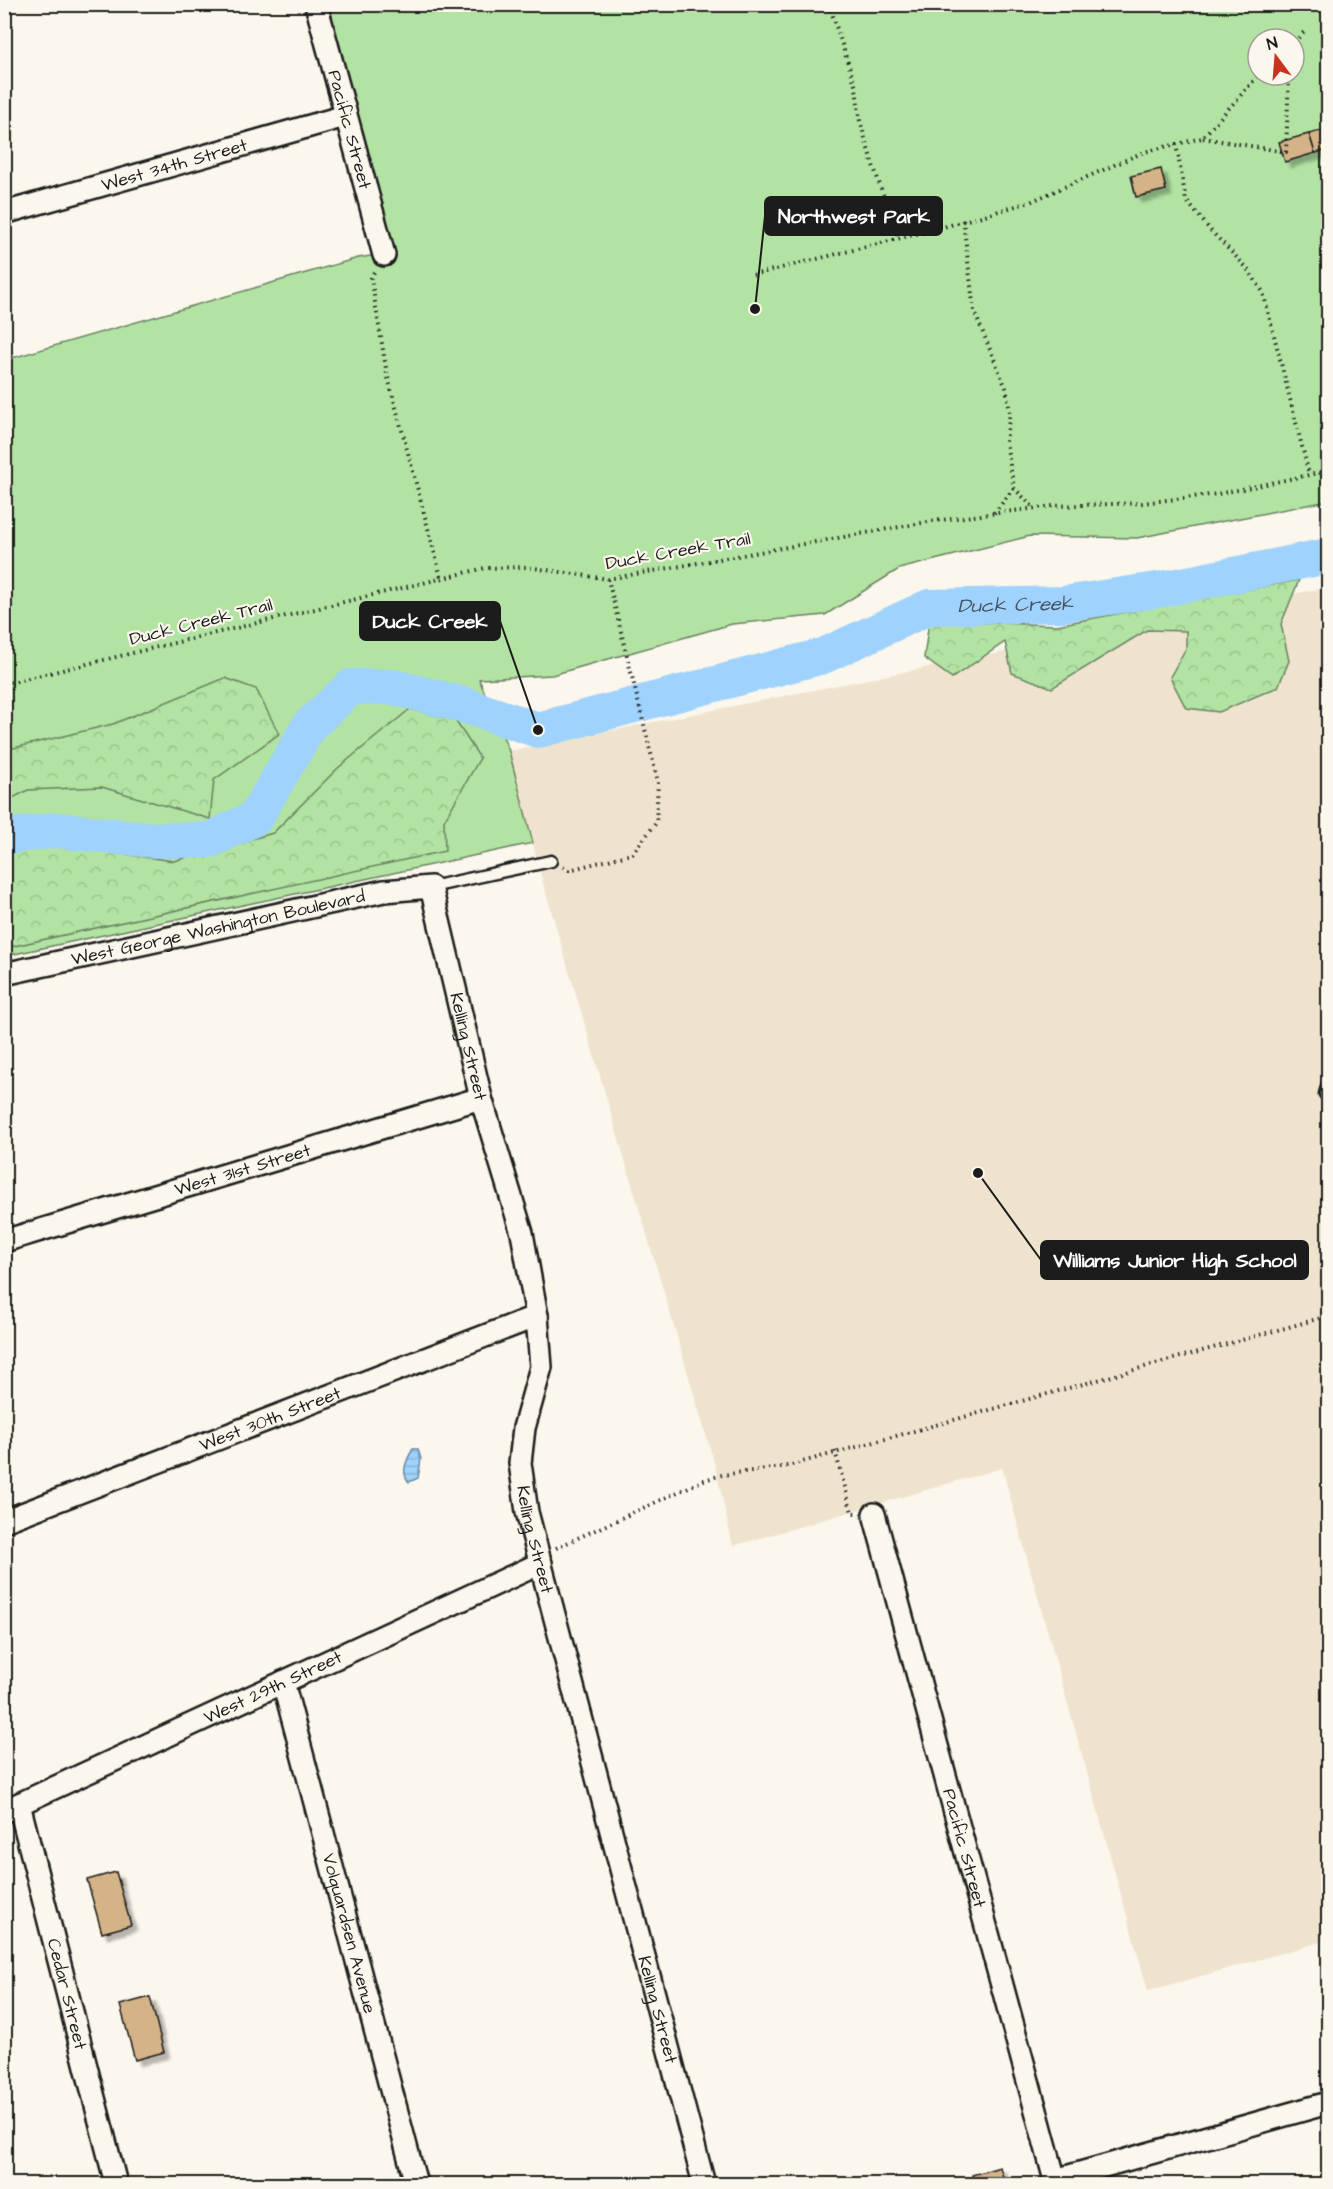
<svg xmlns="http://www.w3.org/2000/svg" width="1333" height="2189" font-family="'Architects Daughter',sans-serif">
<style>
.built{fill:#efe3ce}
.green{fill:#b2e3a3;stroke:#678060;stroke-width:1.5;fill-rule:evenodd}
.forest{fill:url(#forest-crowns);stroke:#678060;stroke-width:1.5}
.water{fill:url(#water-rules);stroke:#6b89a3;stroke-width:1.5}
.lines{fill:none;stroke-linecap:round;stroke-linejoin:round}
.river{stroke:#9fd2fd;stroke-width:36}
.building{fill:#d4b387;stroke:#1c1c1c;stroke-width:1.5;filter:url(#shadow)}
.service-casing{stroke:#1c1c1c;stroke-width:15}
.minor-casing{stroke:#1c1c1c;stroke-width:26}
.path{stroke:#1c1c1c;stroke-width:4;stroke-dasharray:1.5 4.5;stroke-linecap:butt}
.service{stroke:#fbf7ec;stroke-width:10}
.minor{stroke:#fbf7ec;stroke-width:21}
.labels{text-anchor:middle;dominant-baseline:central;stroke-width:4.5;stroke-linejoin:round;paint-order:stroke}
.street-label{font-size:18px;fill:#1c1c1c;stroke:#fbf7ec}
.water-label{font-size:20px;font-style:italic;fill:#435360;stroke:#fbf7ec}
.leader{fill:none;stroke:#1c1c1c;stroke-width:2}
.callout-dot{fill:#1c1c1c;stroke:#fbf7ec;stroke-width:2}
.callout{fill:#1c1c1c;stroke:#1c1c1c;stroke-width:2}
.callout-label{font-size:20px;text-anchor:middle;font-weight:bold;fill:#fff}
</style>
<defs>
<pattern id="forest-crowns" width="20" height="18" patternUnits="userSpaceOnUse" patternTransform="scale(1.5)"><rect width="20" height="18" fill="#b2e3a3"/><path d="M2 6a3 3 0 1 1 6 0M12 15a3 3 0 1 1 6 0" fill="none" stroke="#98c28c"/></pattern>
<pattern id="water-rules" width="6" height="5" patternUnits="userSpaceOnUse" patternTransform="scale(1.5)"><rect width="6" height="5" fill="#9fd2fd"/><path d="M0 2.5h6" fill="none" stroke="#88b4d8"/></pattern>
<filter id="shadow"><feDropShadow dx="5.5" dy="5.5" stdDeviation="1.5" flood-color="#0004"/></filter>
</defs>
<rect width="100%" height="100%" fill="#fbf7ec"/>
<filter id="ink" filterUnits="userSpaceOnUse"><feTurbulence type="fractalNoise" baseFrequency=".0167" numOctaves="2"/><feDisplacementMap in="SourceGraphic" scale="12" xChannelSelector="R" yChannelSelector="G"/><feConvolveMatrix kernelMatrix="1 2 1 2 8 2 1 2 1" color-interpolation-filters="sRGB"/></filter>
<g filter="url(#ink)">
<polygon class="built" points="1328,587 1328,1940 1148,1991 1002,1468 733,1546 714,1462 543,883 509,751"/>
<path class="green" d="M 316,5 L 1328,5 L 1328,501 L 1137,538 L 1030,536 L 899,569 L 825,615 L 732,624 L 552,675 L 479,679 L 509,751 L 533,843 L 5,956 L 5,360 L 358,258 L 384,254 ZM 1258,39 L 1294,39 L 1294,75 L 1258,75 Z"/>
<g class="forest">
<polygon points="1299,580 1281,624 1289,661 1278,687 1219,712 1186,708 1170,677 1186,648 1186,631 1147,630 1052,688 1012,673 1005,642 952,678 924,658 929,621 1057,625"/>
<polygon points="225,678 256,689 279,734 214,780 210,819 102,787 28,790 5,802 5,750 113,724"/>
<polygon points="410,709 455,720 480,758 444,821 445,851 5,948 5,848 39,843 174,861 273,833 338,768"/>
</g>
<path class="water" d="M 413,1449 L 418,1449 L 421,1459 L 418,1478 L 409,1482 C 400,1473 408,1457 413,1449 Z"/>
<g class="lines">
<path class="river" id="s1" d="M 4,837 L 56,830 L 153,840 L 210,840 L 255,818 L 310,725 L 351,687 L 393,687 L 461,704 L 538,730 L 823,656 L 929,607 L 1063,604 L 1163,589 L 1328,556"/>
</g>
<g class="building">
<polygon points="1328,129 1328,150 1315,153 1309,134"/>
<polygon points="1309,134 1315,153 1285,162 1279,142"/>
<polygon points="1161,169 1166,190 1136,197 1131,176"/>
<polygon points="116,1872 131,1925 102,1933 87,1880"/>
<polygon points="150,1997 164,2052 135,2060 120,2005"/>
<polygon points="1000,2167 1005,2184 975,2184 972,2175"/>
</g>
<g class="lines">
<defs>
<g id="service">
<polyline points="431,887 551,861"/>
<polyline points="1325,1094 1328,1084"/>
</g>
<g id="minor">
<path id="s2" d="M 316,4 L 384,255"/>
<path id="s3" d="M 4,213 L 345,116"/>
<path id="s4" d="M 4,974 L 384,891 L 431,887 L 481,1098 L 522,1233 L 537,1316 L 541,1367 L 524,1428 L 520,1463 L 527,1512 L 704,2184"/>
<path id="s5" d="M 4,1241 L 481,1098"/>
<path id="s6" d="M 874,1514 L 1056,2184"/>
<path id="s7" d="M 4,1521 L 537,1316"/>
<path id="s8" d="M 283,1682 L 416,2184"/>
<path id="s9" d="M 19,1804 L 116,2184"/>
<path id="s10" d="M 4,1811 L 541,1563"/>
<polyline points="1055,2180 1328,2103"/>
</g>
</defs>
<use href="#service" class="service-casing"/>
<use href="#minor" class="minor-casing"/>
<g class="path">
<polyline points="829,4 856,88 860,121 871,159 898,238"/>
<polyline points="1294,42 1304,32"/>
<polyline points="1203,138 1286,152 1289,75"/>
<polyline points="1176,144 1186,200 1211,231 1246,267 1263,292 1309,474"/>
<polyline points="963,220 974,311 1006,388 1010,412 1006,442 1014,488 1034,508"/>
<polyline points="374,272 371,278 387,374 441,577"/>
<polyline points="753,275 933,230 1030,202 1144,152 1202,138 1259,75"/>
<polyline points="994,513 1014,488"/>
<polyline points="4,684 485,568 527,567 608,579 933,521 1053,506 1142,503 1218,494 1328,471"/>
<polyline points="563,867 569,870 632,854 656,823 658,782 608,579"/>
<polyline points="835,1451 852,1513 856,1513"/>
<polyline points="556,1548 704,1480 722,1475 788,1466 1328,1316"/>
</g>
<use href="#service" class="service"/>
<use href="#minor" class="minor"/>
</g>
</g>
<g class="labels">
<g class="street-label">
<text stroke="none"><textPath href="#s2" startOffset="130">Pacific Street</textPath></text>
<text stroke="none"><textPath href="#s3" startOffset="177">West 34th Street</textPath></text>
<text transform="translate(678 551) rotate(-10)">Duck Creek Trail</text>
<text transform="translate(201 622) rotate(-14)">Duck Creek Trail</text>
<text stroke="none"><textPath href="#s4" startOffset="219">West George Washington Boulevard</textPath></text>
<text stroke="none"><textPath href="#s4" startOffset="600">Kelling Street</textPath></text>
<text stroke="none"><textPath href="#s5" startOffset="249">West 31st Street</textPath></text>
<text stroke="none"><textPath href="#s7" startOffset="285">West 30th Street</textPath></text>
<text stroke="none"><textPath href="#s4" startOffset="1106">Kelling Street</textPath></text>
<text stroke="none"><textPath href="#s10" startOffset="296">West 29th Street</textPath></text>
<text stroke="none"><textPath href="#s6" startOffset="346">Pacific Street</textPath></text>
<text stroke="none"><textPath href="#s8" startOffset="260">Volquardsen Avenue</textPath></text>
<text stroke="none"><textPath href="#s9" startOffset="196">Cedar Street</textPath></text>
<text stroke="none"><textPath href="#s4" startOffset="1592">Kelling Street</textPath></text>
</g>
<g class="water-label">
<text stroke="none"><textPath href="#s1" startOffset="1112">Duck Creek</textPath></text>
</g>
</g>
<path class="leader" d="M755 309L765 216M538 730L500 621M978 1173L1041 1260"/>
<g class="callout-dot">
<circle cx="755" cy="309" r="6"/>
<circle cx="538" cy="730" r="6"/>
<circle cx="978" cy="1173" r="6"/>
</g>
<g class="callout">
<rect x="765" y="197" width="177" height="38" rx="6"/>
<rect x="360" y="602" width="140" height="38" rx="6"/>
<rect x="1041" y="1241" width="267" height="38" rx="6"/>
</g>
<g class="callout-label">
<text x="854" y="223">Northwest Park</text>
<text x="430" y="628">Duck Creek</text>
<text x="1175" y="1267">Williams Junior High School</text>
</g>
<rect width="1333" height="2189" fill="none" stroke="#fbf7ec" stroke-width="24"/>
<rect x="12" y="12" width="1309" height="2165" fill="none" stroke="#1c1c1c" stroke-width="2" filter="url(#ink)"/>
<g transform="translate(1276 57) rotate(344)"><circle r="28" fill="#fbf7ec" stroke="#a29f99" stroke-width="1.5"/>
<path d="M0-4.5L10 22L0 15L-10 22Z" fill="#c8321e"/>
<text y="-9" font-size="16" font-weight="bold" text-anchor="middle" fill="#1c1c1c">N</text>
</g>
</svg>
